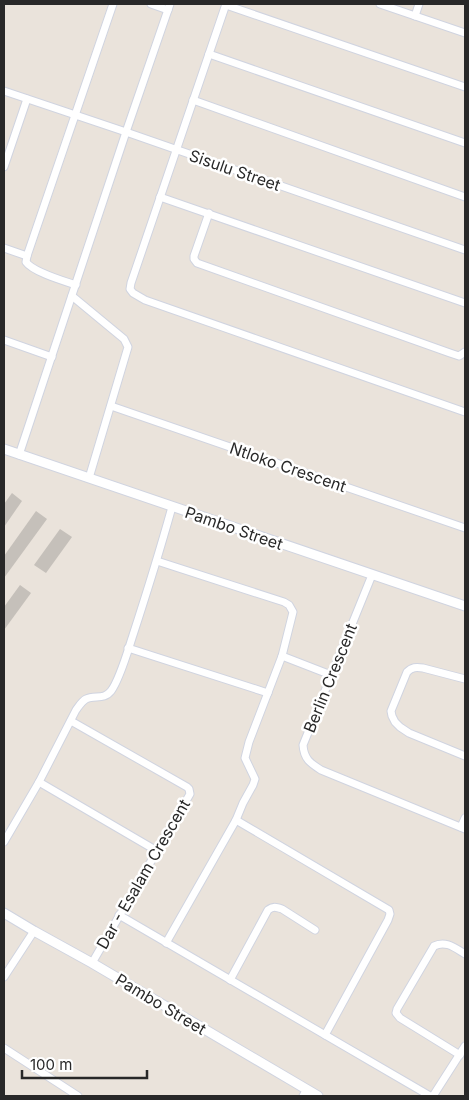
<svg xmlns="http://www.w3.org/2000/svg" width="469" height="1100" font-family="Inter,sans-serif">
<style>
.building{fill:#c5c0ba}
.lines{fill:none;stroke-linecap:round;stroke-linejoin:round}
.minor-casing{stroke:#d0d4e0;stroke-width:9}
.tertiary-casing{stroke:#d0d4e0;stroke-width:11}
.minor{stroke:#fff;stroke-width:7}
.tertiary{stroke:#fff;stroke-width:9}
.labels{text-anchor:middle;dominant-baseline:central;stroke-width:5;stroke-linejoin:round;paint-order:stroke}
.street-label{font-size:16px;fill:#282828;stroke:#fff}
</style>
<rect width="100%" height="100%" fill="#eae3db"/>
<g class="building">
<polygon points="12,493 22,501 4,527 4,504"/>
<polygon points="36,511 47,519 4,578 4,556"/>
<polygon points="60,529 72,537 46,573 34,565"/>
<polygon points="20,585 31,593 4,630 4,607"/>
</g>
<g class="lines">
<defs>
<g id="minor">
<polyline points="151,4 168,10"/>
<polyline points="226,4 131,283 130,289 133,293 145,300 465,412"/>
<polyline points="380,4 465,33"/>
<polyline points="226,5 465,87"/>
<polyline points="415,16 419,4"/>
<polyline points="209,54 465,143"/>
<polyline points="4,91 126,132 465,250"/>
<polyline points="193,100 465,197"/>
<polyline points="4,167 27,99"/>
<polyline points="160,197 465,303"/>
<polyline points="209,213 194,256 194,259 197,263 450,353 459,356 465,352"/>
<polyline points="4,248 27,256"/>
<path d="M 76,285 C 64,281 33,272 26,262 L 27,256 L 113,4"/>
<polyline points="72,296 124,339 128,347 89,478"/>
<polyline points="4,340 52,357"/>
<polyline points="111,406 465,528"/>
<polyline points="19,455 126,132 170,4"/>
<polyline points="157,561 284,602 289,605 293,612 282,656 249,742 245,758 255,779 253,785 243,803 236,820 166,943"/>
<path d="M 372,575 L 303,745 C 304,759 310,763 321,770 L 465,829"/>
<polyline points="128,648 268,693"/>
<polyline points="282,656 331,675"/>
<path d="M 465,679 L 423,668 C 416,667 412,667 407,672 L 391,711 L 392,716 L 395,722 L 400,727 L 409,733 L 465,756"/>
<polyline points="71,721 187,787 189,789 190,794 92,963"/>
<polyline points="39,782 157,851"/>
<polyline points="236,820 389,910 390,914 388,920 325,1035"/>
<polyline points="461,827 465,818"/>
<path d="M 4,842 L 39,782 L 76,710 C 79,706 82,701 86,699 C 95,695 104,700 111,691 C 120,679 128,650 133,635 C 147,592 160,550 172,507"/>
<polyline points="119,915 430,1096"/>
<polyline points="4,977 34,931"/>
<path d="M 230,980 L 268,910 C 273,906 276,907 282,909 L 315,930"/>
<polyline points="4,1048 78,1096"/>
<path d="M 460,1055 L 400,1018 L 396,1013 L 397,1009 L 434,946 C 446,940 455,948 465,954"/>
<polyline points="303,1096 307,1089"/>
<polyline points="433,1096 465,1046"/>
</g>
<g id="tertiary">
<polyline points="4,449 465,606"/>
<polyline points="4,913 34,931 92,963 318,1096"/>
</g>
</defs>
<use href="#minor" class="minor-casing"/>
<use href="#tertiary" class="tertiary-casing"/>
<use href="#minor" class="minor"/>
<use href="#tertiary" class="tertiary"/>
</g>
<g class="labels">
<g class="street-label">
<text transform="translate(235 170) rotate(19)">Sisulu Street</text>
<text transform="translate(288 467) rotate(19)">Ntloko Crescent</text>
<text transform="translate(234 528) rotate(19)">Pambo Street</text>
<text transform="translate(330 678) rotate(-68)">Berlin Crescent</text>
<text transform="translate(143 874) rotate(-60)">Dar - Esalam Crescent</text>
<text transform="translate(161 1004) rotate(31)">Pambo Street</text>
</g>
</g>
<rect width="469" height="1100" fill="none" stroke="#282828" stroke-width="10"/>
<path d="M22 1070v8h125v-8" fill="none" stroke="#282828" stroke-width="2.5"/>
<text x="30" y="1070" font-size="15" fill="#282828" stroke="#ffffff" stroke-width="4" paint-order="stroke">100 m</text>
</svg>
